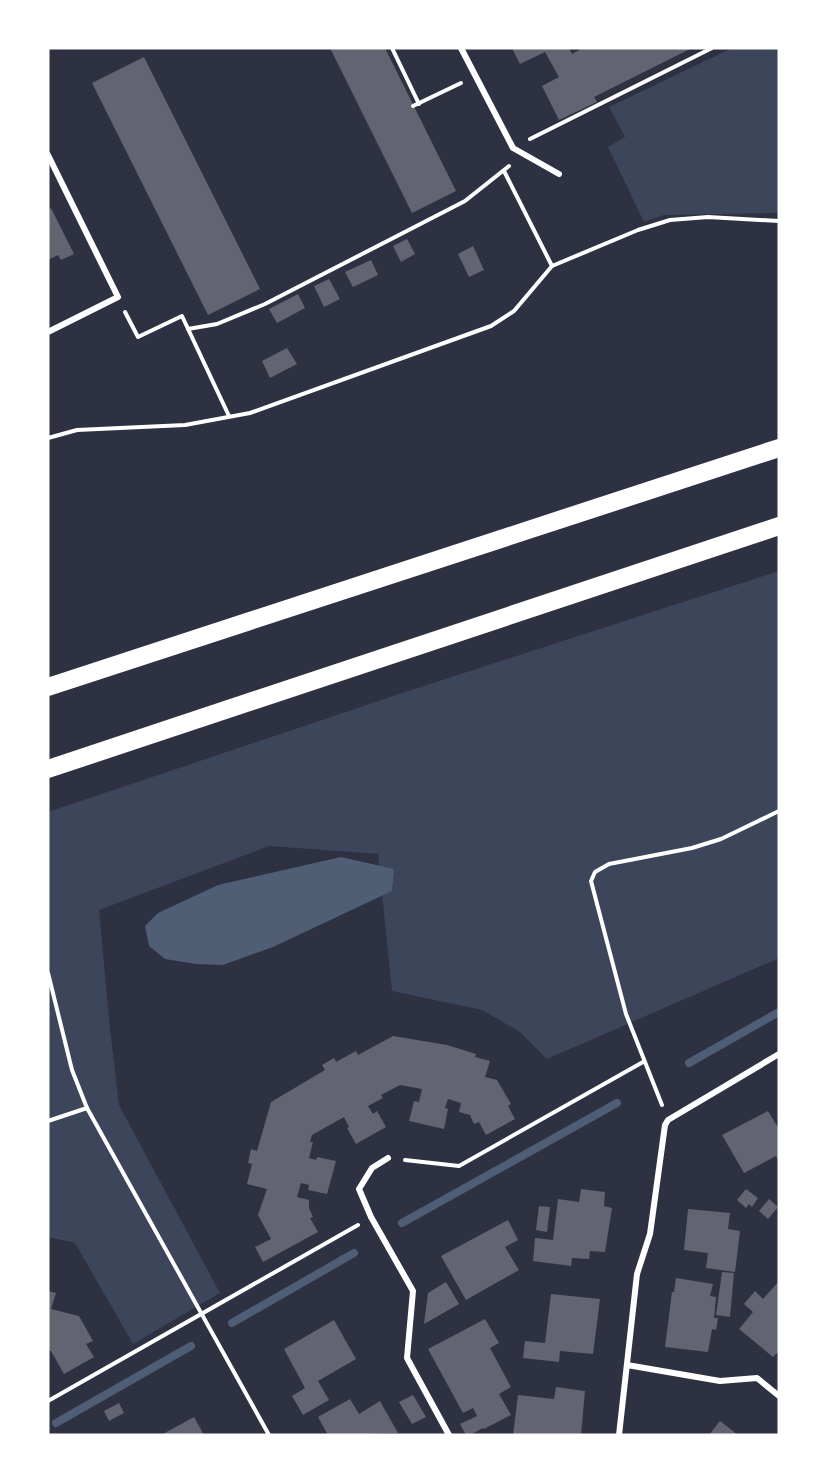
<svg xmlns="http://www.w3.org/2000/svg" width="827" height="1483" font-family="Roboto,sans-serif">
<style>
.green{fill:#3c4559}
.water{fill:#4f5d75}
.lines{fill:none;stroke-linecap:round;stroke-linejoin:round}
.stream{stroke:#4f5d75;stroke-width:8}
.building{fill:#626471}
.path{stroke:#fff;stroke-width:4}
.minor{stroke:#fff;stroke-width:6}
.motorway{stroke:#fff;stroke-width:18}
</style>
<rect width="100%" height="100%" fill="#2d3142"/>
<g class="green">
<polygon points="732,48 779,48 779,213 664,215 644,222 608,147 625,137 609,107"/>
<polygon points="779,571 779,958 547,1059 520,1032 482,1010 392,991 378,854 269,846 99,910 110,1029 119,1105 220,1293 133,1344 75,1243 48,1237 48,812 405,692"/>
</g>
<polygon class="water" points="341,857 394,869 392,891 273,947 223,965 196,964 165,959 149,946 145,926 158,913 218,885"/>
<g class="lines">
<g class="stream">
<polyline points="689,1063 779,1012"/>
<polyline points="402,1223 617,1103"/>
<polyline points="232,1323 354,1253"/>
<polyline points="56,1423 191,1346"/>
</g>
</g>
<g class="building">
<polygon points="330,48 385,48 456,191 412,213"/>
<polygon points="512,48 569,48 572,54 583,48 692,48 594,97 597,102 559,120 542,86 559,77 545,52 520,64"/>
<polygon points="144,57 260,289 208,315 92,83"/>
<polygon points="51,208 74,254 61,260 58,255 48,260 48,210"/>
<polygon points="407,239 415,254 401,262 393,246"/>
<polygon points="473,246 484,270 469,277 458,254"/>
<polygon points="371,260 378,275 353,287 345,272"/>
<polygon points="329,279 340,299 324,307 314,286"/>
<polygon points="298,294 305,308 277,323 269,309"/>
<polygon points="287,348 297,364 270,378 262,361"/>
<polygon points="393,1036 447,1045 476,1054 475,1057 490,1061 485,1077 497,1080 511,1104 508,1106 515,1119 486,1135 479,1122 474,1124 470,1115 459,1112 461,1103 448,1099 445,1108 448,1109 444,1129 409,1121 414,1101 419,1102 422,1089 400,1085 381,1095 383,1098 368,1106 373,1114 377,1111 386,1127 356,1144 347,1128 349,1127 344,1117 312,1135 310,1142 313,1142 309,1158 316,1160 317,1157 336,1161 327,1194 308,1190 309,1185 301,1183 297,1197 309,1200 309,1208 313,1217 310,1218 318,1232 263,1262 255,1247 271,1239 258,1215 267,1189 247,1184 252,1164 248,1163 251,1149 257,1151 271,1102 325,1070 322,1065 334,1058 336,1062 356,1051 358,1055"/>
<polygon points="768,1111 779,1129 779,1162 776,1156 744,1173 722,1135"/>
<polygon points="581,1189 605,1192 604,1206 612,1208 605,1252 590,1251 589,1259 572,1258 571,1266 533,1261 535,1238 553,1240 558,1199 579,1202"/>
<polygon points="746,1189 758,1198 752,1207 749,1204 746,1208 737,1200"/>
<polygon points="769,1199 778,1207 768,1219 759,1211"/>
<polygon points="539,1206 550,1207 547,1232 536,1230"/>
<polygon points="688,1209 730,1213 728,1229 740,1231 735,1272 706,1268 708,1253 684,1250"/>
<polygon points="508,1220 518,1240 505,1247 519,1270 466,1300 441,1256"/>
<polygon points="722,1272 734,1273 730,1317 716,1315"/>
<polygon points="676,1278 713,1284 710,1296 716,1297 714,1318 718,1318 716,1330 712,1329 708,1352 665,1347 672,1292 674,1292"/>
<polygon points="779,1281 779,1351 773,1357 739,1329 753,1312 744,1304 755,1291 763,1299"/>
<polygon points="446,1282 459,1304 424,1324 428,1293"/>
<polygon points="48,1291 56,1293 51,1309 79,1316 93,1341 86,1344 94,1357 64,1374 51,1351 48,1350"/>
<polygon points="551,1294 600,1299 593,1354 560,1351 559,1362 523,1358 525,1341 545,1343"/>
<polygon points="485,1319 499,1343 490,1348 511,1387 499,1394 511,1415 484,1429 483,1428 470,1435 466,1435 460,1424 477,1416 473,1408 463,1413 428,1349"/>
<polygon points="334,1320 356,1359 318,1381 329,1400 303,1415 292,1396 305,1388 284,1349"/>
<polygon points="556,1387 585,1391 581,1435 513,1435 518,1395 554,1399"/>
<polygon points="413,1395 426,1417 412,1424 399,1402"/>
<polygon points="350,1399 359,1414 380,1401 398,1433 328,1435 318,1417"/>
<polygon points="119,1403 124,1413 109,1421 104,1411"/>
<polygon points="194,1417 204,1435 161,1435"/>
<polygon points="720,1421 738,1435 709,1435"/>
</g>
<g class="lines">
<g class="path">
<polyline points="392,48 419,104"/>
<polyline points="413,106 461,83"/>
<polyline points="530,139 712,48"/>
<polyline points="504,171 552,266"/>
<polyline points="125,312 138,337 182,316 229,416"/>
<polyline points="188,329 217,324 265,304 465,201 509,166"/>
<polyline points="48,438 77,430 185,425 250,413 491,326 514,311 552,266 638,230 670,220 708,217 779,221"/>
<polyline points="48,973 72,1070 87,1108 269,1435"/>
<polyline points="662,1105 626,1014 591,881 595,872 609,864 692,848 721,839 779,811"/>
<polyline points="48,1121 87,1108"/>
<polyline points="405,1160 459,1166 643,1062"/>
<polyline points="48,1401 358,1225"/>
</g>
<g class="minor">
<polyline points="461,48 513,148 559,174"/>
<polyline points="48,155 118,297 48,332"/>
<polyline points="388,1158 372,1168 359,1189 371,1217 413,1291 407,1358 449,1435"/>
<polyline points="627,1365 720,1381 757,1378 779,1396"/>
<polyline points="619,1435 637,1274 650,1234 665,1125 668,1120 779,1054"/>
</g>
<g class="motorway">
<polyline points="48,687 779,448"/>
<polyline points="48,769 779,526"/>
</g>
</g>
<rect width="827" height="1483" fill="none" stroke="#ffffff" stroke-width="99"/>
</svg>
